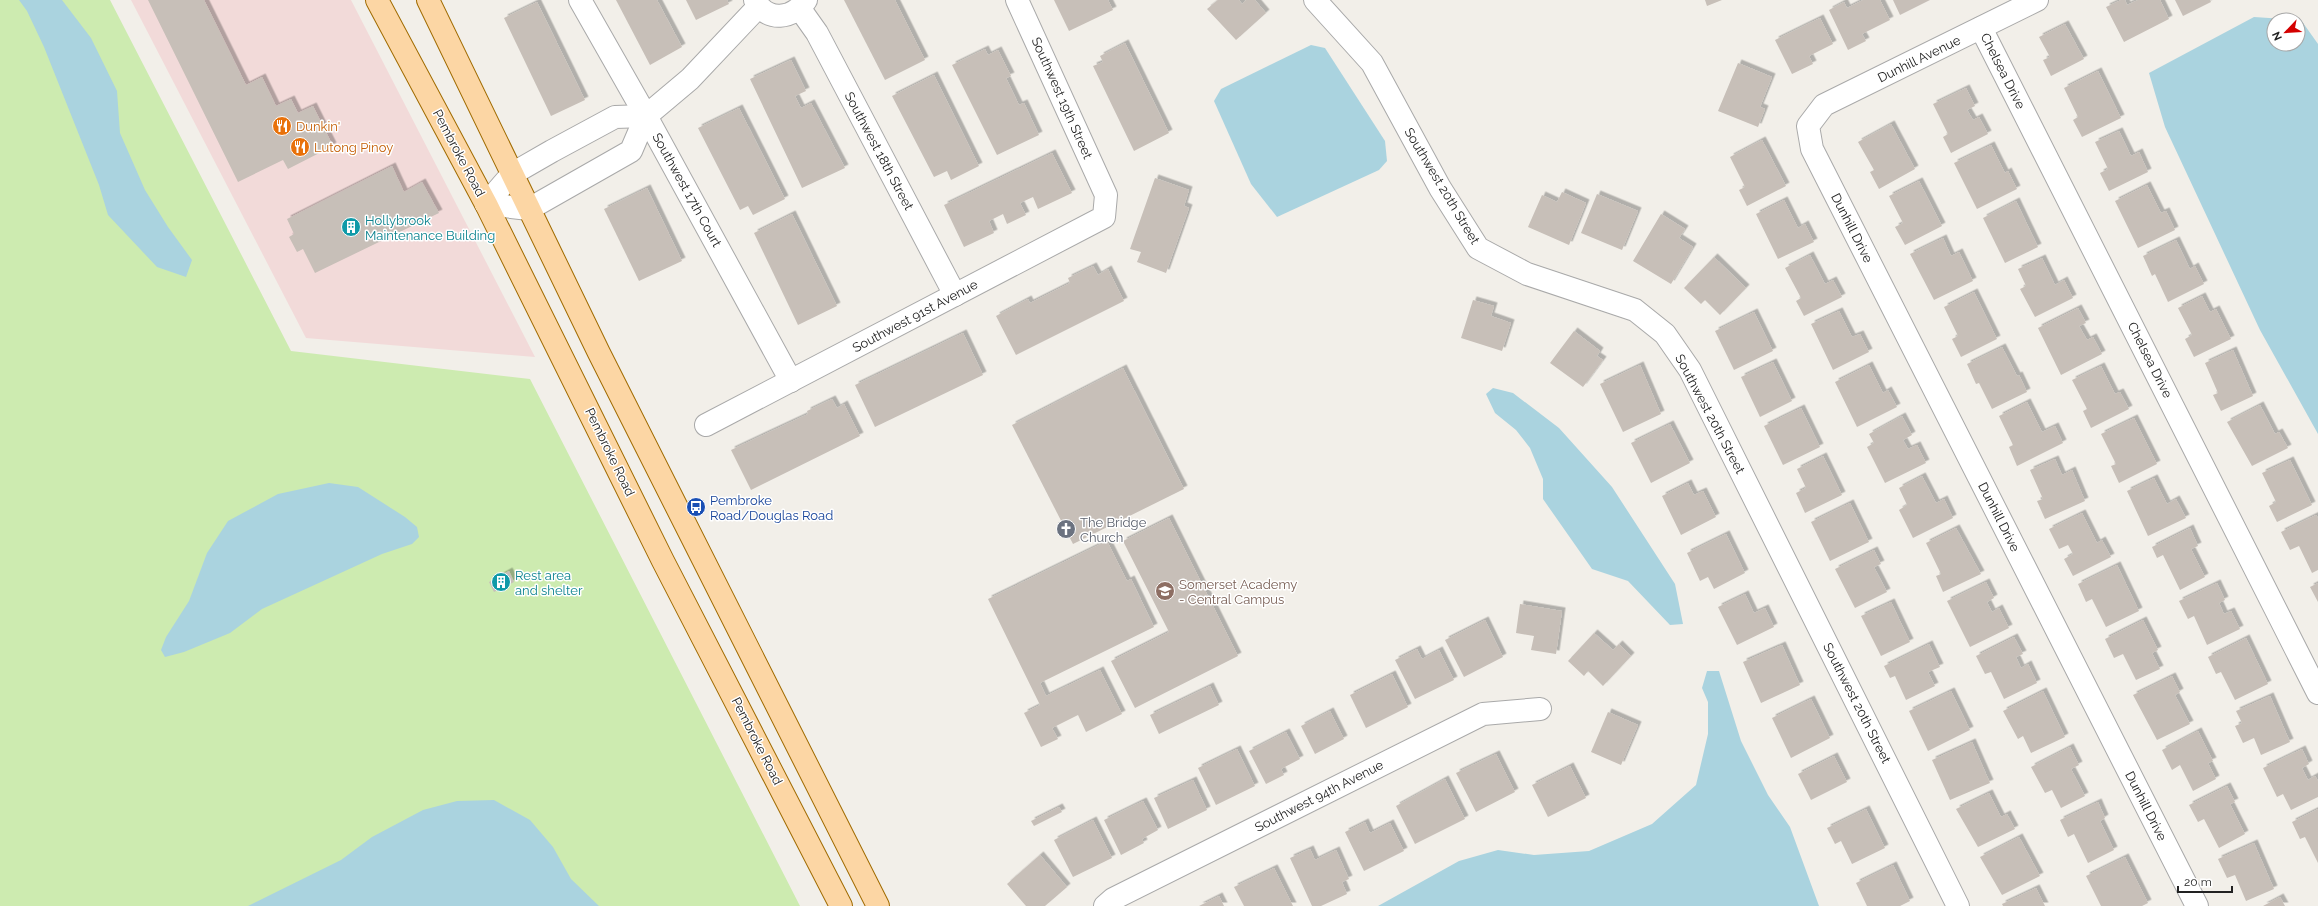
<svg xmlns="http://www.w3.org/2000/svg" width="2318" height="906" font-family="Raleway,sans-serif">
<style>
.commercial{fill:#f2dad9}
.grass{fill:#cdebb0}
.water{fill:#aad3df}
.building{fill:#c7bfb8;filter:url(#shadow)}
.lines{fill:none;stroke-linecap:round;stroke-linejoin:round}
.minor-casing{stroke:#a9a9a9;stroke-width:24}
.major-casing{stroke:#a06b00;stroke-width:24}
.minor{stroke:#fff;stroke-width:22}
.major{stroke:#fcd6a4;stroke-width:22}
.labels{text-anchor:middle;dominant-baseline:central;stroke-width:3;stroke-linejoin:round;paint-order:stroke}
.street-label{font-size:13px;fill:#222;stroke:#fff}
.food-label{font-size:13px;fill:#c56008;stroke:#fff;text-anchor:start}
.culture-label{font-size:13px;fill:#0d838f;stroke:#fff;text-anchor:start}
.transit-label{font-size:13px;fill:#164399;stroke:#fff;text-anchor:start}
.worship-label{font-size:13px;fill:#5b616d;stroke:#fff;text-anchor:start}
.education-label{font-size:13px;fill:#785e54;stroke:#fff;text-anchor:start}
</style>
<defs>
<filter id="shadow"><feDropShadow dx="3.5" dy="-3.5" stdDeviation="0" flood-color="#0004"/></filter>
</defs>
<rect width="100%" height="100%" fill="#f2efe9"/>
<polygon class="commercial" points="131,0 351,0 535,357 306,338"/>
<polygon class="grass" points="0,0 110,0 291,351 530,379 800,906 0,906"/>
<g class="water">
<polygon points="19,0 62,0 91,38 117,91 120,133 145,190 168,227 192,260 186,277 157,267 108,215 99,185 44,47 27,11"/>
<polygon points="2254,17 2297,20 2274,20 2274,44 2298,44 2298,20 2301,20 2318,44 2318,434 2260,330 2165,127 2149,73"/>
<polygon points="1311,45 1325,48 1385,141 1387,161 1379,170 1277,217 1251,184 1214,101 1221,89"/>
<polygon points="1493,388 1513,393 1559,428 1612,487 1675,584 1683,624 1670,625 1628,581 1592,569 1543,499 1543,479 1530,448 1516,430 1495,413 1486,394"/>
<polygon points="329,483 358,487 405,517 417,527 419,537 412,544 382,554 262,609 230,633 184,652 165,657 161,650 166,637 189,601 207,553 228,521 278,494"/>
<polygon points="1707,671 1719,671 1741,741 1768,795 1790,827 1819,906 1378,906 1459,861 1498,850 1534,855 1589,851 1652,824 1696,785 1708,734 1708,702 1702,688"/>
<polygon points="494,800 530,820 553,847 571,879 599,906 248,906 341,860 372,837 423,810 457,801"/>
</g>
<g class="building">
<polygon points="148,0 204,0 246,85 262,77 276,106 291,99 298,113 313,106 333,146 288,169 283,160 238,182"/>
<polygon points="616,0 657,0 682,47 650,65"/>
<polygon points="686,0 727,0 729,4 696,20"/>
<polygon points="844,0 895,0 925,60 885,80"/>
<polygon points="1054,0 1108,0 1113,10 1069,31"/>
<polygon points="1218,0 1239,0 1242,4 1246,0 1255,0 1266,13 1236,40 1207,9"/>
<polygon points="1705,0 1722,0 1707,6"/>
<polygon points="1863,0 1880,0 1890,20 1862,34 1866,41 1848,50 1829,10 1844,2 1847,8"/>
<polygon points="1893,0 1930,0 1900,15"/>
<polygon points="2121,0 2125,0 2127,5 2138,0 2160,0 2169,19 2124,42 2106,7"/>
<polygon points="2175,0 2210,0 2211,2 2183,16"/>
<polygon points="537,2 585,100 551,116 504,18"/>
<polygon points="1820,18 1833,44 1809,56 1813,64 1792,74 1775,40"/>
<polygon points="2065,24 2084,59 2051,76 2043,60 2050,57 2039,37"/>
<polygon points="1125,43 1169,133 1134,151 1093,66 1103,62 1100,56"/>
<polygon points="985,49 988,55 998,50 1011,76 1006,78 1019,105 1024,103 1039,135 997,155 952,65"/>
<polygon points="791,60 806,91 795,96 801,108 811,103 845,168 802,188 750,79"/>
<polygon points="1738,63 1772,77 1760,107 1765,109 1758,127 1718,111"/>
<polygon points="2098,71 2121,118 2082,137 2073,120 2078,117 2064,88"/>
<polygon points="934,75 979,166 951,180 947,171 934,177 892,96"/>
<polygon points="1966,88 1975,106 1967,110 1973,120 1979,117 1988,134 1951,153 1943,137 1948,134 1933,104"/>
<polygon points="739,108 785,199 753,215 748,206 740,210 698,128"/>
<polygon points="1891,124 1915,169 1879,189 1870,172 1874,170 1858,142"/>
<polygon points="2119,131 2131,156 2139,152 2148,172 2109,191 2100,173 2108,169 2095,142"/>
<polygon points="1762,140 1786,186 1747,206 1739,190 1745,187 1730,157"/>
<polygon points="1991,145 2005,173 2008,171 2017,189 1977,209 1954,163"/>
<polygon points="1052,153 1072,193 1038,209 1033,197 1020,203 1026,215 1007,224 1003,214 989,221 994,233 964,247 944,205"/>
<polygon points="392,166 404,192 422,182 439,213 315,273 303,249 297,252 289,237 294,234 287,219"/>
<polygon points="1155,178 1189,190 1184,206 1189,208 1166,273 1137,262 1141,252 1130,249"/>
<polygon points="1919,181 1942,226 1905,245 1895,227 1903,223 1889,196"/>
<polygon points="2147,185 2161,213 2166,211 2175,230 2138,248 2115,201"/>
<polygon points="647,188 682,261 639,281 604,209"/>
<polygon points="1562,192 1586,203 1569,245 1528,227 1542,195 1557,202"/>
<polygon points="1597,194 1638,211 1622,250 1581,233"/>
<polygon points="1784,200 1798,228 1805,224 1814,242 1778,259 1756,214"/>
<polygon points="2016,201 2038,247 2005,263 1983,218"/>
<polygon points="792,214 837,306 798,325 754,233"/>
<polygon points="1661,214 1685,229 1679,238 1693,247 1671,284 1633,261"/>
<polygon points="1943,238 1951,256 1959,252 1973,281 1934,300 1910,254"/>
<polygon points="2176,240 2190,269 2195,266 2204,284 2168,302 2155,274 2152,276 2143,256"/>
<polygon points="1810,255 1825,284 1833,280 1842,297 1804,316 1796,301 1801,298 1785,268"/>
<polygon points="1714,257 1746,288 1720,315 1705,300 1701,304 1684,288"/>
<polygon points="2042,258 2055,285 2064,280 2073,298 2035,317 2020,289 2026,286 2018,269"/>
<polygon points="1093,266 1098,275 1108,269 1124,301 1016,355 996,316 1028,299 1030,303 1070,283 1068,278"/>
<polygon points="1974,292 1997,339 1961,357 1952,339 1958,336 1944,307"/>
<polygon points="2202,296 2210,312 2216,309 2231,339 2194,357 2185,339 2192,335 2178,308"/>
<polygon points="1473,300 1494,306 1491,316 1511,323 1502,351 1461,338"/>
<polygon points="2078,308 2086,323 2079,326 2087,340 2093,337 2102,354 2061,375 2038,328"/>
<polygon points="1839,311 1852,337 1860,334 1869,352 1833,370 1811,324"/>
<polygon points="1754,312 1773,351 1734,370 1715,331"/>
<polygon points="1574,331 1600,351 1597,356 1603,360 1583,387 1550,363"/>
<polygon points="963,333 983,375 875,427 855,385"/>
<polygon points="2002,347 2017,376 2019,375 2027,392 1992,409 1979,383 1976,384 1967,364"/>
<polygon points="2233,350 2253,396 2221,411 2213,395 2218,393 2205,363"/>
<polygon points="1773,362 1792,401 1760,417 1741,377"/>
<polygon points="1640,365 1661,414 1623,432 1600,384"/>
<polygon points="1869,365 1883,393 1888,390 1897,407 1857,427 1835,382"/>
<polygon points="2101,366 2115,394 2120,392 2129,409 2091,428 2083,411 2087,409 2072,380"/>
<polygon points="1123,368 1184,489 1073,544 1012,425"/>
<polygon points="832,399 837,408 844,404 860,436 751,490 731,450 808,414 807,411"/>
<polygon points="2027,402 2042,432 2055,426 2063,443 2017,466 2009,447 2013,445 1999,416"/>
<polygon points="2260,405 2275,434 2279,432 2288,448 2252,466 2227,422"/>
<polygon points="1801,408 1820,447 1783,465 1764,426"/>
<polygon points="1902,416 1912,435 1903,440 1908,449 1917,445 1926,463 1885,483 1867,447 1874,443 1869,434"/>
<polygon points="2134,418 2157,464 2119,483 2111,466 2116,464 2101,434"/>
<polygon points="1670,424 1690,463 1651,483 1631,443"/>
<polygon points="1823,456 1842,495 1805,513 1796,493 1806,488 1797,469"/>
<polygon points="2055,459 2062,475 2072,470 2085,501 2045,519 2037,501 2043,499 2030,470"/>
<polygon points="2290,460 2312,505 2277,522 2269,506 2276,502 2262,473"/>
<polygon points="1922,476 1936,503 1944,499 1953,518 1913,538 1899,510 1907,505 1899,488"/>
<polygon points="2154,478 2167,504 2176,499 2186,518 2148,536 2127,491"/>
<polygon points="1688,483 1694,495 1703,491 1716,517 1681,535 1662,496"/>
<polygon points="1850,503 1869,542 1830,561 1811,522"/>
<polygon points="2082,513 2097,543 2102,540 2111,557 2073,576 2064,559 2073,554 2068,545 2059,549 2049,529"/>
<polygon points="2316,515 2318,518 2318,570 2312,573 2299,546 2290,550 2281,532"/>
<polygon points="1169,518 1238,656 1135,708 1111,661 1169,632 1123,541"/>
<polygon points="1956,528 1981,574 1943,592 1936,576 1941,574 1926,543"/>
<polygon points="2190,528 2198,546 2191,549 2205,577 2180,590 2163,555 2157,558 2152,547"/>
<polygon points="1726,534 1745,573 1714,589 1708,577 1700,581 1687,553"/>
<polygon points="1107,541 1127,581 1131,579 1154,627 1040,683 1046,696 1100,670 1122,714 1086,732 1078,715 1052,728 1058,739 1041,747 1024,713 1040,705 988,599"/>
<polygon points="1874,550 1881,564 1874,567 1887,592 1855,608 1835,569"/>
<polygon points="2117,565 2139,611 2106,627 2092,599 2086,602 2078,584"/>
<polygon points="509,571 514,582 494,592 489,582"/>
<polygon points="1986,582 1994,598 1987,602 1992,612 1999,608 2009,628 1970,647 1947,601"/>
<polygon points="2217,583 2225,600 2219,603 2224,614 2231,611 2240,629 2207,645 2194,616 2188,619 2179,601"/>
<polygon points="2318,583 2318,602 2310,587"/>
<polygon points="1745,594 1754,613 1765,608 1774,627 1737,645 1718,607"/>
<polygon points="1891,602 1910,642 1881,656 1861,616"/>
<polygon points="1520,604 1562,611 1556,654 1531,650 1534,636 1516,633"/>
<polygon points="1485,620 1503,657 1464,677 1445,640"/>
<polygon points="2143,620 2158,650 2152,653 2160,669 2136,680 2123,654 2114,658 2105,639"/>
<polygon points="1594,633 1613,650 1619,644 1631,656 1603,686 1588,671 1584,676 1568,661"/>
<polygon points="2014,637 2023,654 2016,657 2021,668 2028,664 2037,683 2004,699 1991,672 1985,674 1976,656"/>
<polygon points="2246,638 2268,684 2235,700 2221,672 2216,674 2208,657"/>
<polygon points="1929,644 1940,667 1928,672 1935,686 1906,700 1895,676 1890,678 1884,666"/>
<polygon points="1782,645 1800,685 1761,703 1743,662"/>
<polygon points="1417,649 1422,659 1439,650 1454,680 1415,699 1395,660"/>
<polygon points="1392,674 1408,707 1366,728 1350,695"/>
<polygon points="2172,676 2180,692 2175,695 2190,724 2157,740 2133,695"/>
<polygon points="1210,686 1219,705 1159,734 1150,715"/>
<polygon points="1951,691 1970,730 1928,751 1909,711"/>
<polygon points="2043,691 2065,737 2031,753 2023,736 2018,739 2003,711"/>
<polygon points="2270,696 2290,742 2261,755 2254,738 2243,743 2235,726 2242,723 2236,711"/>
<polygon points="1811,699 1830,738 1791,758 1772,718"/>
<polygon points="1330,711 1344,739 1315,754 1301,726"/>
<polygon points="1608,712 1638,725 1621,765 1591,752"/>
<polygon points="2198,731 2213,761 2208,763 2216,779 2193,791 2180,765 2172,770 2162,750"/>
<polygon points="1286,732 1300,759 1281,769 1284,775 1266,784 1249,751"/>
<polygon points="1972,742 1990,783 1950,800 1932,760"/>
<polygon points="2070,747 2079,765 2071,769 2085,796 2061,808 2052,790 2045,793 2031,767"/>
<polygon points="1237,749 1255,786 1216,805 1198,768"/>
<polygon points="2302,749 2309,764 2302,768 2308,780 2315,776 2318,781 2318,797 2291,810 2283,794 2277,797 2263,768"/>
<polygon points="1496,754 1515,792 1476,812 1456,773"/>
<polygon points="1834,756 1847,782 1811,800 1798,774"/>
<polygon points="1570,766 1586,798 1548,817 1532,785"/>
<polygon points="1445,779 1465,819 1415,844 1396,806"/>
<polygon points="1193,780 1207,810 1168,829 1154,798"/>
<polygon points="2227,786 2235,802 2230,804 2245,834 2219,848 2204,819 2198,822 2189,805"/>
<polygon points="1989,793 2001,817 2007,814 2015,829 1978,847 1956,809"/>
<polygon points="1143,801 1158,830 1142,839 1144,843 1121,855 1104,820"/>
<polygon points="2098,802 2105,818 2100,821 2114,850 2088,863 2074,834 2068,837 2060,820"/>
<polygon points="1059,807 1062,812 1034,826 1031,821"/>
<polygon points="1866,809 1885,848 1852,864 1841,841 1835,844 1827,828"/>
<polygon points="2318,809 2318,863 2305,837 2300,839 2292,822"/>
<polygon points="1093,820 1112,858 1073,877 1054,840"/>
<polygon points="1365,822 1370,833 1390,823 1404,851 1364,871 1345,832"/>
<polygon points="2019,837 2040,876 2002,895 1980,857"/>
<polygon points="2254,843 2274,889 2246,901 2235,875 2227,878 2218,859"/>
<polygon points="1310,849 1315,860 1336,850 1349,879 1342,882 1347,894 1321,906 1312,906 1290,858"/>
<polygon points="1040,855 1067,887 1045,906 1026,906 1007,884"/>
<polygon points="2125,857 2148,903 2142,906 2101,906 2086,876"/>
<polygon points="1893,865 1910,901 1900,906 1867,906 1856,883"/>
<polygon points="1274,868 1293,906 1244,906 1234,887"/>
<polygon points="2036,888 2045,906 2003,906 2002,904"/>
<polygon points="1219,896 1224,906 1199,906"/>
<polygon points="2280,897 2285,906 2263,906"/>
</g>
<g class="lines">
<defs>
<g id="minor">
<polyline points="580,0 646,116 791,381"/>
<path d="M 755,0 C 767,23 793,19 806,0"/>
<polyline points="1315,0 1372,63 1440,188 1478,248 1527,274 1635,310 1665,334 1690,370 1958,906"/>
<polyline points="2037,0 1824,105 1808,126 1812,149 2197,906"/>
<polyline points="800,9 817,33 955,295"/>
<polyline points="1981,28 2318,693"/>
<polyline points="486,204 529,209 631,151 646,116 690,79 758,7"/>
<polyline points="486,204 512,174 552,151 615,117 646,116"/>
<polyline points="706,425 1104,217 1106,195 1017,0"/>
<polyline points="1105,906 1113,899 1483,714 1540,709"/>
</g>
<g id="major">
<polyline points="377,0 486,204 663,561 841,906"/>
<polyline points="428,0 599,353 878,906"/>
</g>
</defs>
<use href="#minor" class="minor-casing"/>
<use href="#major" class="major-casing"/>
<use href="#minor" class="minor"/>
<use href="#major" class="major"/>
</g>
<defs>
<symbol id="restaurant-disc" viewBox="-11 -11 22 22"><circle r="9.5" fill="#e8710a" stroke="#fff"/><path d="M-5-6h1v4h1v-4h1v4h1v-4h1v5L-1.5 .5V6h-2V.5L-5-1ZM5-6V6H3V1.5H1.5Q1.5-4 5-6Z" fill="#fff"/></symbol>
<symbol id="building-disc" viewBox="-11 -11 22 22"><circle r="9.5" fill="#0f9aa8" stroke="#fff"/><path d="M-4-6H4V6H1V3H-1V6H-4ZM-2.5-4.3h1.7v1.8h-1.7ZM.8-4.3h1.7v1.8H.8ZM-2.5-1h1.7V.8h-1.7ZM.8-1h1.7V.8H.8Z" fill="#fff"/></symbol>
<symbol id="bus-disc" viewBox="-11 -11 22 22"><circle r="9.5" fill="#1a4fb4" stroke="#fff"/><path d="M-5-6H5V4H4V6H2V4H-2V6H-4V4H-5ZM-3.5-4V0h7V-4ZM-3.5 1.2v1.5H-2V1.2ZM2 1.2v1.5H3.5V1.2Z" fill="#fff"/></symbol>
<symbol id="church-disc" viewBox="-11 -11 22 22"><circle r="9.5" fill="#6b7280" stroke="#fff"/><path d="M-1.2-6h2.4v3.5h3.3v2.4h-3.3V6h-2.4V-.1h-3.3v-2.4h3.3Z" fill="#fff"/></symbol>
<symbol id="school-disc" viewBox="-11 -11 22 22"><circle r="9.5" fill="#8d6e63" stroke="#fff"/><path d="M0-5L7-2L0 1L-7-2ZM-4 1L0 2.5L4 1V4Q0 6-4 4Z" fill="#fff"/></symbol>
</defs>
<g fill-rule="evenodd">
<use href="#restaurant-disc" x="271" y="115" width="22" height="22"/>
<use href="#restaurant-disc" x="289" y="136" width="22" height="22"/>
<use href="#building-disc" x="340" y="216" width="22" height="22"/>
<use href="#bus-disc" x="685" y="496" width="22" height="22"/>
<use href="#church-disc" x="1055" y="518" width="22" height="22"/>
<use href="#building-disc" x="490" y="571" width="22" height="22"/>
<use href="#school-disc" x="1154" y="580" width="22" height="22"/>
</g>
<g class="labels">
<g class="street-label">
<text transform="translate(1919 59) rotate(-26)">Dunhill Avenue</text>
<text transform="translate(2003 71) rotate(63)">Chelsea Drive</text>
<text transform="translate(1062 98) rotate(66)">Southwest 19th Street</text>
<text transform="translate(879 151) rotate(62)">Southwest 18th Street</text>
<text transform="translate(459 153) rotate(62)">Pembroke Road</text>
<text transform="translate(1442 186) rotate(59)">Southwest 20th Street</text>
<text transform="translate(687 190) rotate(61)">Southwest 17th Court</text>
<text transform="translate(1852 228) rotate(63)">Dunhill Drive</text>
<text transform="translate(915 316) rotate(-28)">Southwest 91st Avenue</text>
<text transform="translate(2150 360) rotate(63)">Chelsea Drive</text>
<text transform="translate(1710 414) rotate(62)">Southwest 20th Street</text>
<text transform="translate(610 452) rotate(64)">Pembroke Road</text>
<text transform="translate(1999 517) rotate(63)">Dunhill Drive</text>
<text transform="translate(1857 703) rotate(63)">Southwest 20th Street</text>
<text transform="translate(757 741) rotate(63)">Pembroke Road</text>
<text transform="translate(1319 796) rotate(-27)">Southwest 94th Avenue</text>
<text transform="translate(2146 806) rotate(63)">Dunhill Drive</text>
</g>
<g class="food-label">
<text x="296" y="126">Dunkin'</text>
<text x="314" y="147">Lutong Pinoy</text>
</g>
<g class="culture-label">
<text x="365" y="220">Hollybrook<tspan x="365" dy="15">Maintenance Building</tspan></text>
<text x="515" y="575">Rest area<tspan x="515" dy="15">and shelter</tspan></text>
</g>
<g class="transit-label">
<text x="710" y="500">Pembroke<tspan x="710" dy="15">Road/Douglas Road</tspan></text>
</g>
<g class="worship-label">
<text x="1080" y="522">The Bridge<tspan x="1080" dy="15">Church</tspan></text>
</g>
<g class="education-label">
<text x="1179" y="584">Somerset Academy<tspan x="1179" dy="15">- Central Campus</tspan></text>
</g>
</g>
<g transform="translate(2286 32) rotate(245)"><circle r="19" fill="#ffffff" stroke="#a7a7a7"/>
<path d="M0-3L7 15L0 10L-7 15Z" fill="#d40000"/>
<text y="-6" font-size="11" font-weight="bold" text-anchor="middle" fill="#222222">N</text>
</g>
<path d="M2178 886v6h54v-6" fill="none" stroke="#222222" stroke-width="2"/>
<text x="2184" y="886" font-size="12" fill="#222222" stroke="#ffffff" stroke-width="3" paint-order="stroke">20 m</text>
</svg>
